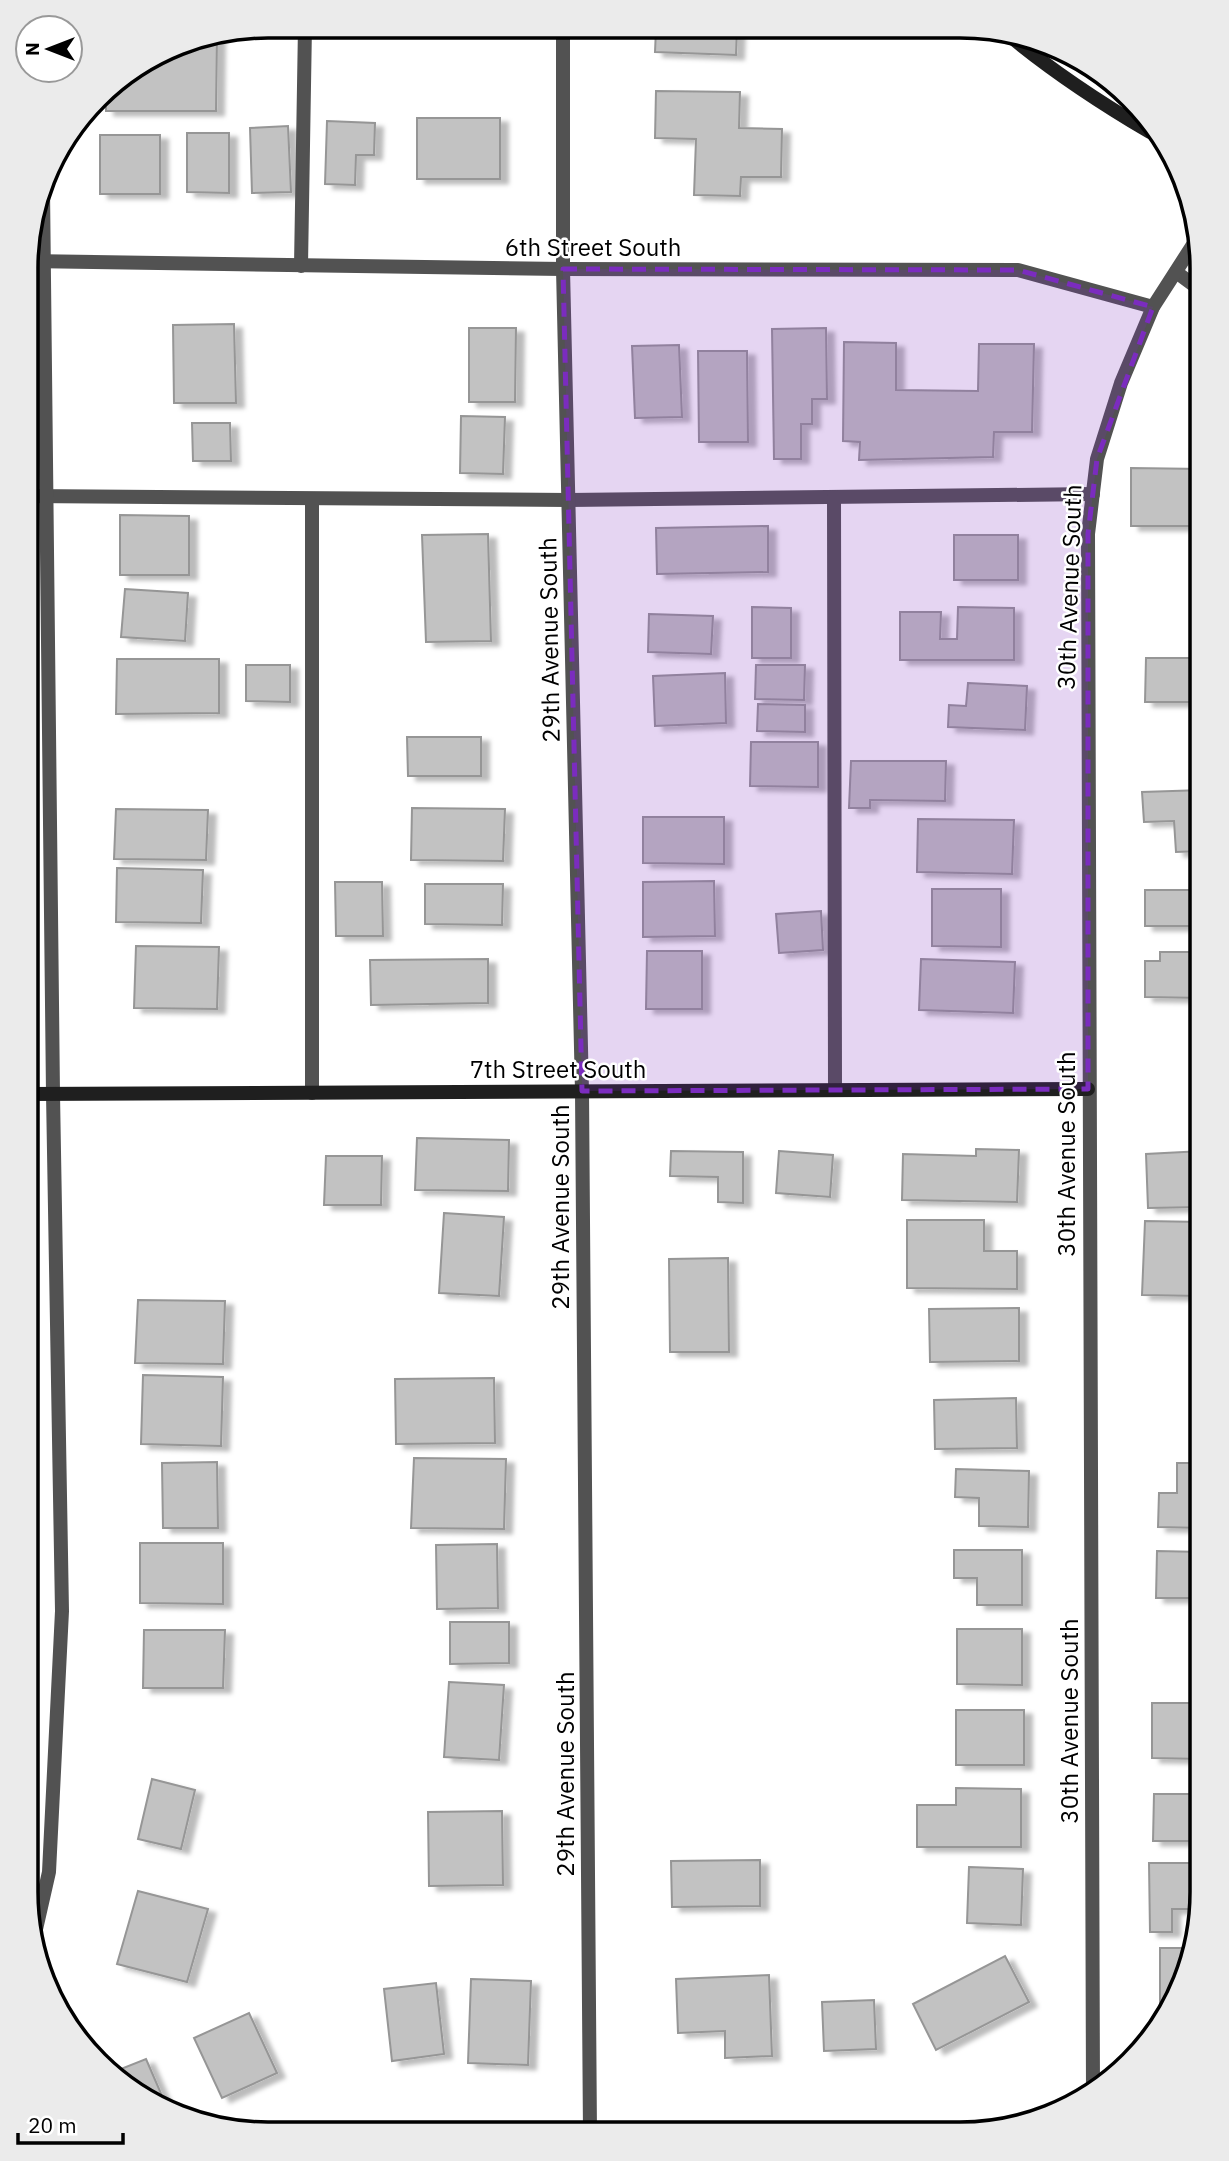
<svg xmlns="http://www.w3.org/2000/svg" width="1229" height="2161" font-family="'IBM Plex Sans',sans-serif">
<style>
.building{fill:#c2c2c2;stroke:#969696;stroke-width:2;filter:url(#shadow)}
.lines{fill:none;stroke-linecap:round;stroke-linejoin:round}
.lane{stroke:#525252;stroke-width:14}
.street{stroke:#525252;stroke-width:14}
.secondary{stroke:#1f1f1f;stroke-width:14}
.marked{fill:#7b2cbf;fill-opacity:0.2;stroke:#7b2cbf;stroke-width:5;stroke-dasharray:14 9;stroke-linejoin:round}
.labels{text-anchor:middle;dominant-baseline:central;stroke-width:5;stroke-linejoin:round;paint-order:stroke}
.street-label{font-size:24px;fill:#000;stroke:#fff}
.rim{fill:none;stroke:#000;stroke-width:3.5}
</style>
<defs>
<filter id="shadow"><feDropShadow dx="8" dy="4.5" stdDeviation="2" flood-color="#0004"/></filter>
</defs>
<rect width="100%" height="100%" fill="#fff"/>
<g class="building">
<polygon points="656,29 737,29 736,55 655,52"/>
<polygon points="217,37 216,111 106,111 106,90 109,87 176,45"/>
<polygon points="656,91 740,92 739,128 782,129 781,177 741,177 740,196 694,195 696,139 655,138"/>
<rect x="417" y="118" width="83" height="61"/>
<polygon points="327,121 375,123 374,155 356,155 355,185 325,184"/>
<polygon points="288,126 291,192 252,193 250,128"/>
<polygon points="187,133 229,133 229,193 187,192"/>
<rect x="100" y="135" width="60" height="59"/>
<polygon points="234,324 236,403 174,403 173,325"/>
<polygon points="469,328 516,328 515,402 469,402"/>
<polygon points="826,328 827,399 812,399 812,424 801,424 801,459 774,459 772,329"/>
<polygon points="844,342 896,343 896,390 978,391 979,344 1034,344 1032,432 994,432 993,457 859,460 860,442 843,441"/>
<polygon points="679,345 682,417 635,418 632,346"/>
<polygon points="698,351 747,351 748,442 699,442"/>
<polygon points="461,416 505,417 503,474 460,473"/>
<polygon points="192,423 230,423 231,461 193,461"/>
<polygon points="1131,468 1203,469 1203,526 1131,526"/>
<polygon points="120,515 189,516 189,575 120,575"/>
<polygon points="768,526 768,572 657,574 656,528"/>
<polygon points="488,534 491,641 426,642 422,535"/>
<rect x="954" y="535" width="64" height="45"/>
<polygon points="125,589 188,593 185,641 121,637"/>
<polygon points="752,607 791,608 791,658 752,658"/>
<polygon points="958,607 1014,608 1014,660 900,660 900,612 941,612 940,639 957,639"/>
<polygon points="649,614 713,616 711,654 648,652"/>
<polygon points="1146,658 1203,658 1203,702 1145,702"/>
<polygon points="117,659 219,659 219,713 116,714"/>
<polygon points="246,665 290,665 290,702 246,701"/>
<polygon points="756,665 805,665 804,700 755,699"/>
<polygon points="725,673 726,723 655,726 653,676"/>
<polygon points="968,683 1027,686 1025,730 948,727 949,705 966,706"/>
<polygon points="758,704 805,705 805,732 757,731"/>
<polygon points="407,737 481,737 481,776 408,776"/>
<polygon points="751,742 818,742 818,787 750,786"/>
<polygon points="851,761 946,761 945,801 870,800 870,808 849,808"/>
<polygon points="1203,790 1203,851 1176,852 1174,821 1144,822 1142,792"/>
<polygon points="412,808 505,809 503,861 411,860"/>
<polygon points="116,809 208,810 206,860 114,859"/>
<polygon points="643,817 724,817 724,864 643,863"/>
<polygon points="918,819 1014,820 1012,874 917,872"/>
<polygon points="117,868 203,870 201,923 116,922"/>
<polygon points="714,881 715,936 643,937 643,882"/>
<polygon points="335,882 382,882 383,936 336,936"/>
<polygon points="425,884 503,884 502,925 425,924"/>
<polygon points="932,889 1001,889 1001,947 932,946"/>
<rect x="1145" y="890" width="57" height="36"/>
<polygon points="821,911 823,950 779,953 776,914"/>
<polygon points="136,946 219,947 217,1009 134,1008"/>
<polygon points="647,951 702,951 702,1009 646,1009"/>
<polygon points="1160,952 1203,952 1203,998 1145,997 1145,961 1160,961"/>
<polygon points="488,959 488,1003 371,1005 370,960"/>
<polygon points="921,959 1015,962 1013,1013 919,1010"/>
<polygon points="417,1138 509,1140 508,1191 415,1190"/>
<polygon points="976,1149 1019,1150 1017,1202 902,1200 903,1154 976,1156"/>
<polygon points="671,1151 743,1152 743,1203 718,1202 718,1177 670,1176"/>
<polygon points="779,1151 833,1155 830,1197 776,1193"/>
<polygon points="1202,1151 1202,1207 1148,1208 1146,1154"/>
<polygon points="326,1156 382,1156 381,1205 324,1205"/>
<polygon points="444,1213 504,1217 499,1296 439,1293"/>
<polygon points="907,1220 984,1220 984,1251 1017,1251 1017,1289 907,1288"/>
<polygon points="1145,1221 1202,1222 1200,1296 1142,1295"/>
<polygon points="728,1258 729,1352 670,1352 669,1259"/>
<polygon points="138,1300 225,1301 223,1364 135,1363"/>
<polygon points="1019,1308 1019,1361 930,1362 929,1309"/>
<polygon points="143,1375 223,1377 221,1446 141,1444"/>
<polygon points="494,1378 495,1443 396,1444 395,1379"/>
<polygon points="1016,1398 1017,1448 935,1449 934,1400"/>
<polygon points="414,1458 506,1459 504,1529 411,1528"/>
<polygon points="217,1462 218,1528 163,1528 162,1463"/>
<polygon points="1177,1463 1202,1463 1202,1528 1158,1527 1159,1493 1177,1493"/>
<polygon points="956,1469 1029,1471 1028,1527 979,1526 979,1498 955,1497"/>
<polygon points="140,1543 223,1543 223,1604 140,1603"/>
<polygon points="497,1544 498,1608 437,1609 436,1545"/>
<polygon points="954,1550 1022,1550 1022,1605 977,1605 977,1578 954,1578"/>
<polygon points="1157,1551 1202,1552 1202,1598 1156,1598"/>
<polygon points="450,1622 509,1622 509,1663 450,1664"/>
<polygon points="957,1629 1022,1629 1022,1685 957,1684"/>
<polygon points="144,1630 225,1630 223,1688 143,1688"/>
<polygon points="449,1682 504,1685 499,1760 444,1757"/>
<polygon points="1152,1703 1202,1703 1202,1759 1152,1758"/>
<rect x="956" y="1710" width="68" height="55"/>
<polygon points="152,1779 195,1790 181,1849 138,1839"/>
<polygon points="956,1788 1021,1789 1021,1847 917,1847 917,1805 956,1805"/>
<polygon points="1154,1794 1202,1794 1202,1841 1153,1841"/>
<polygon points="502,1811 503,1885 429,1886 428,1812"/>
<polygon points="760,1860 760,1906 672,1907 671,1861"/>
<polygon points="1149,1863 1202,1863 1202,1909 1172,1909 1172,1932 1150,1932"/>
<polygon points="969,1867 1023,1869 1021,1925 967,1923"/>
<polygon points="138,1891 208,1909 187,1982 117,1964"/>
<polygon points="1160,1948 1193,1948 1184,1985 1173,2004 1160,2004"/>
<polygon points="1005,1956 1029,2002 936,2050 913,2004"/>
<polygon points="769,1975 772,2056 725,2058 725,2031 678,2033 676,1979"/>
<polygon points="471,1979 531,1981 528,2065 468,2063"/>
<polygon points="436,1983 444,2054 392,2061 384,1989"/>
<polygon points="874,2000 876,2049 824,2051 822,2002"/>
<polygon points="249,2013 277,2073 222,2098 194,2038"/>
<polygon points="146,2059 169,2112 107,2072 111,2073"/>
</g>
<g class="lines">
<g class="lane">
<polyline points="301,266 305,26"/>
<polyline points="1176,272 1203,292"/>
<polyline points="28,496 569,500 1093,494"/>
<polyline points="834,497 835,1090"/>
<polyline points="312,499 312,1093"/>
</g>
<g class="street">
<polyline points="563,28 563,269 582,1091 590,2134"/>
<polyline points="28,261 563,269 1018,270 1153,307"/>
<polyline points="34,1938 49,1872 62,1611 53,1094 43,189"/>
<polyline points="1093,2095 1088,534 1097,459 1121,383 1153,307 1198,237"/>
<polyline points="816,2134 977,2132"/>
</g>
<g class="secondary">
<path d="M 1004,31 C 1049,69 1099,102 1150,132"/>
<polyline points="27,1094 1088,1089"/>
</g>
</g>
<path class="marked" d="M 563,269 L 1018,270 L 1153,307 L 1097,459 L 1088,534 L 1088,1089 L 582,1091 Z"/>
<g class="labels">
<g class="street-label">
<text x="593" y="247">6th Street South</text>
<text transform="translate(1069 587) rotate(-88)">30th Avenue South</text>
<text transform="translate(549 640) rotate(-91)">29th Avenue South</text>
<text x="558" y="1069">7th Street South</text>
<text transform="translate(1066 1154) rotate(-90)">30th Avenue South</text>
<text transform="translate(560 1207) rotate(-90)">29th Avenue South</text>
<text transform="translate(1069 1721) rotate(-90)">30th Avenue South</text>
<text transform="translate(565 1774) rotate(-90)">29th Avenue South</text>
</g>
</g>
<path d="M0 0H1229V2161H0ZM268 38H960A230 230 0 0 1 1190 268V1892A230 230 0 0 1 960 2122H268A230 230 0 0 1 38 1892V268A230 230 0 0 1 268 38Z" fill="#ebebeb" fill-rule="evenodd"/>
<path class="rim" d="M268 38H960A230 230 0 0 1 1190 268V1892A230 230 0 0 1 960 2122H268A230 230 0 0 1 38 1892V268A230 230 0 0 1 268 38Z"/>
<g transform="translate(49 49) rotate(270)"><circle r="33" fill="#ffffff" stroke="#999999" stroke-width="2"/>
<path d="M0-5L12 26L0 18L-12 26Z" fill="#000000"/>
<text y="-10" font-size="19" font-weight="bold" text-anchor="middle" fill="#000000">N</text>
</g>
<path d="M18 2133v10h105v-10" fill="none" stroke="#000000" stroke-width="3.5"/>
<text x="28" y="2133" font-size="21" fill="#000000" stroke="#ffffff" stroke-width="5" paint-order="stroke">20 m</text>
</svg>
